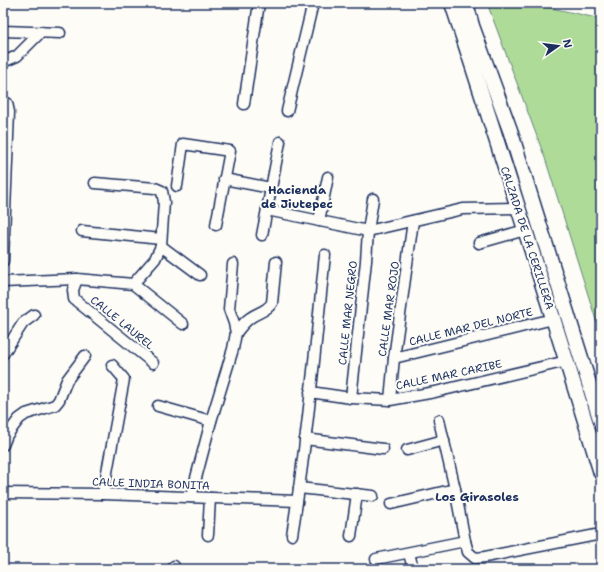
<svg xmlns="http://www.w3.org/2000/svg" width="604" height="572" font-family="'Shantell Sans',sans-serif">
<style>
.green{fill:#afdb99;stroke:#65857c}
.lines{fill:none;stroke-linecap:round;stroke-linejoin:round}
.street-casing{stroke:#1b2f5e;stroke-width:13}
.secondary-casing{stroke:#1b2f5e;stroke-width:17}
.street{stroke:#fdfcf7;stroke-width:10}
.secondary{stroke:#fdfcf7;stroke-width:14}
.labels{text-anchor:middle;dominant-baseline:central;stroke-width:4;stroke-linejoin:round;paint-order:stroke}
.street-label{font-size:11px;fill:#1b2f5e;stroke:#fdfcf7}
.neighbourhood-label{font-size:12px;font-weight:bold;fill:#1b2f5e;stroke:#fdfcf7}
</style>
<rect width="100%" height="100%" fill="#fdfcf7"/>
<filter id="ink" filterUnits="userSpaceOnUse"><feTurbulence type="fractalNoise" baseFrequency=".025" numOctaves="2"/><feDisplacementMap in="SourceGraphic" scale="8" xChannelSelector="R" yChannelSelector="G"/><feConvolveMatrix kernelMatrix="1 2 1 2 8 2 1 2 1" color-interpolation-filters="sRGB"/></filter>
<g filter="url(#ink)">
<polygon class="green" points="487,3 529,3 601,19 601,336 545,158"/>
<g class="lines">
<defs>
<g id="street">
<polyline points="3,31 60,33"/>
<polyline points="3,62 17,56 41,32"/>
<polyline points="3,102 7,103 9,112 3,261"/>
<polyline points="244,104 259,3"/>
<polyline points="287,111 313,3"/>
<polyline points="224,179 271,188"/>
<polyline points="95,183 155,188 162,191 164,202 161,246 155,259 133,284"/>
<polyline points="177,186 183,144 230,151 216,225"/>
<polyline points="267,210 368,231 463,209 517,208"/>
<polyline points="319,221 328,177"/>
<polyline points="82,231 161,239"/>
<polyline points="262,235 280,142"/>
<polyline points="479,243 525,230"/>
<polyline points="161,246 200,275"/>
<polyline points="77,279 73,290 74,299 153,363"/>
<polyline points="3,282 77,279 133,284 183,324"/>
<path d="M 236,333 C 240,328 244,322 250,318 C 258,312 266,312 272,303 L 276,262"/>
<polyline points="3,354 23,323 34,315"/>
<polyline points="394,358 553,319"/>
<polyline points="310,392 351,398 390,400 435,392 567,361"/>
<polyline points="351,398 366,261 368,231 373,199"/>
<polyline points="390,400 394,358 413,221"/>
<polyline points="158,406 211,421"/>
<polyline points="439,420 455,489 465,541 468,552 475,558 485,557 601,534"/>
<polyline points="305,439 383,449"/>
<polyline points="3,445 7,435 19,419 26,414 55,405 59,400 67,380 85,356"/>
<polyline points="407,450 444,440"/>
<polyline points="299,488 373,496"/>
<polyline points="3,493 103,494 297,501"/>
<polyline points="103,494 124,379 112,365"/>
<polyline points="191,497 211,421 233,349 236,333 234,323 229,309 233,264"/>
<polyline points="391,504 455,489"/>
<polyline points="208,535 210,498"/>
<path d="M 292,535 C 307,442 315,349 325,255"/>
<polyline points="351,536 357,494"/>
<polyline points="409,553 413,569"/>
<polyline points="376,559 465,541"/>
<polyline points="174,569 174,566"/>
</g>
<g id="secondary">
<path d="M 452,3 C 503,159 553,316 601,473"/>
<polyline points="466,3 472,26 510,130 601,422"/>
</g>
</defs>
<use href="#street" class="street-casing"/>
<use href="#secondary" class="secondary-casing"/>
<use href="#street" class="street"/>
<use href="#secondary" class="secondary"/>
</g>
</g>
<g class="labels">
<g class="street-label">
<text transform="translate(527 238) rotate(72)">CALZADA DE LA CERILLERA</text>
<text transform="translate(389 309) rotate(-82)">CALLE MAR ROJO</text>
<text transform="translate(348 313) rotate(-84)">CALLE MAR NEGRO</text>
<text transform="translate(122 323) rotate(39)">CALLE LAUREL</text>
<text transform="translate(471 327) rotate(-14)">CALLE MAR DEL NORTE</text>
<text transform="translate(449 375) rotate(-12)">CALLE MAR CARIBE</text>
<text transform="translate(151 484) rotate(2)">CALLE INDIA BONITA</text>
</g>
<g class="neighbourhood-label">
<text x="297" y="190">Hacienda<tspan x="297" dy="14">de Jiutepec</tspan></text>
<text x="477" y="497">Los Girasoles</text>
</g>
</g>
<rect width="604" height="572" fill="none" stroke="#fdfcf7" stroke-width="16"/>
<rect x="8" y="8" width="588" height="556" fill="none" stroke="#1b2f5e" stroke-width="1.5" filter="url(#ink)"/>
<g transform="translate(558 46) rotate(76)" stroke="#fdfcf7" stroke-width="3" paint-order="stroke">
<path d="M0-3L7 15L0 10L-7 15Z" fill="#1b2f5e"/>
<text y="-6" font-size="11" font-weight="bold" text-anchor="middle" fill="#1b2f5e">N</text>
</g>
</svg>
